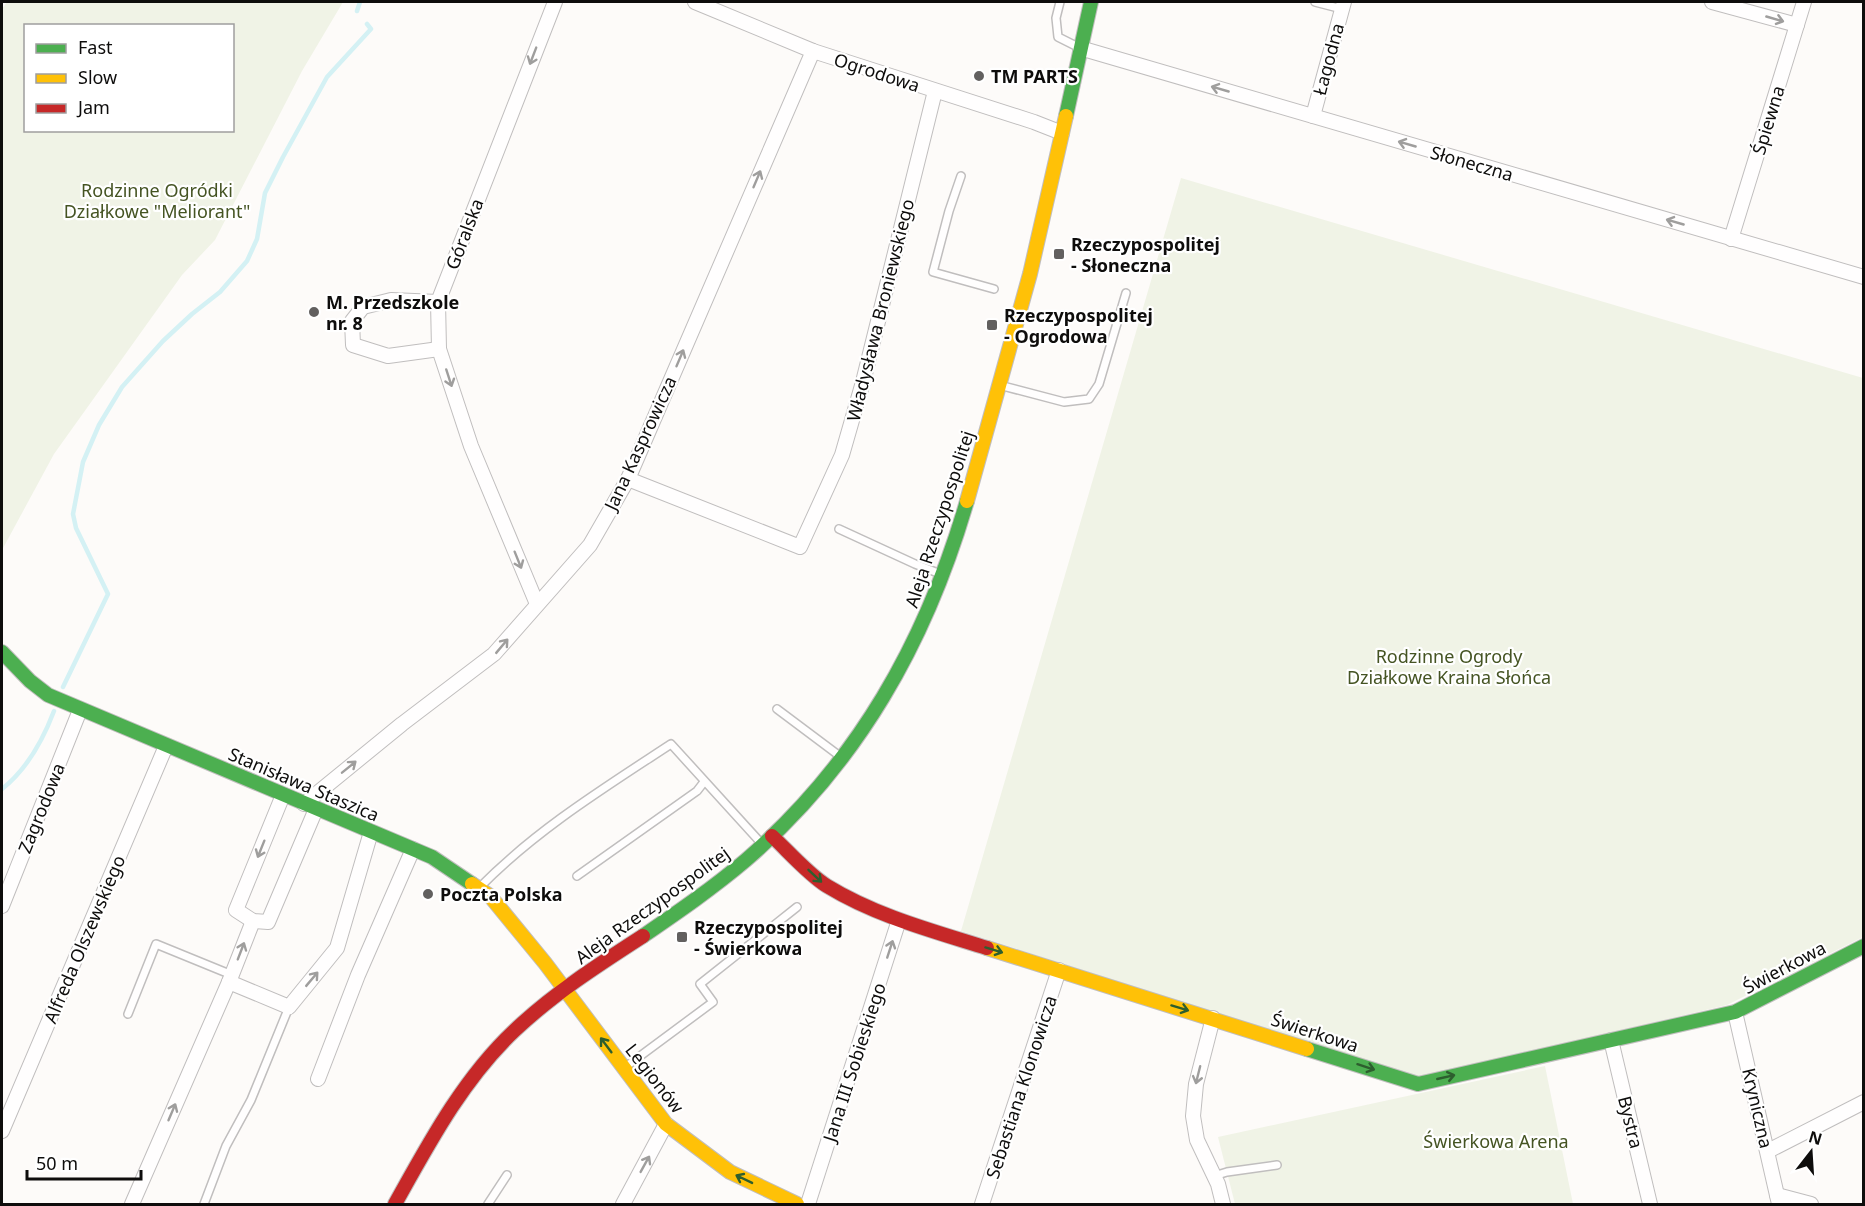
<svg xmlns="http://www.w3.org/2000/svg" width="1865" height="1206" font-family="'Noto Sans',sans-serif">
<style>
.green{fill:#f0f3e6;fill-rule:evenodd}
.lines{fill:none;stroke-linecap:round;stroke-linejoin:round}
.stream{stroke:#d4f1f4;stroke-width:4.5}
.lane-casing{stroke:#c0bebe;stroke-width:10}
.street-casing{stroke:#c0bebe;stroke-width:16}
.fast-casing{stroke:#c0bebe;stroke-width:16}
.slow-casing{stroke:#c0bebe;stroke-width:16}
.jam-casing{stroke:#c0bebe;stroke-width:16}
.lane{stroke:#fffefe;stroke-width:7}
.street{stroke:#fffefe;stroke-width:14}
.fast{stroke:#4caf50;stroke-width:14}
.slow{stroke:#ffc107;stroke-width:14}
.jam{stroke:#c62828;stroke-width:14}
.oneway{stroke:#9f9e9d}
.oneway2{stroke:#2d5e2e}
.poi-dot{fill:#62605f;stroke:#fff;stroke-width:2}
.labels{text-anchor:middle;dominant-baseline:central;stroke-width:4.5;stroke-linejoin:round;paint-order:stroke}
.street-label{font-size:18px;fill:#0e0d0c;stroke:#fff}
.poi-label{font-size:18px;font-weight:bold;fill:#0e0d0c;stroke:#fff;text-anchor:start}
.park-label{font-size:18px;fill:#455423;stroke:#fff}
</style>
<rect width="100%" height="100%" fill="#fdfbf9"/>
<g class="green">
<path d="M 7,2 L 343,2 L 302,71 L 215,240 L 182,275 L 54,454 L 2,550 L 2,9 ZM 26,26 L 232,26 L 232,130 L 26,130 Z"/>
<polygon points="1181,178 1863,378 1863,937 1727,1005 1418,1078 961,931"/>
<polygon points="1545,1066 1573,1204 1235,1204 1218,1137"/>
</g>
<g class="lines">
<g class="stream">
<polyline points="357,11 360,2"/>
<polyline points="63,687 108,594 76,528 73,514 83,462 99,425 122,387 163,341 192,314 220,292 247,261 257,239 265,193 283,157 327,77 371,29 367,24"/>
<path d="M 2,789 C 26,770 43,740 54,711"/>
</g>
<defs>
<g id="lane">
<polyline points="1060,2 1056,18 1058,37 1080,48"/>
<polyline points="1315,2 1342,9"/>
<polyline points="961,176 949,211 933,272 994,289"/>
<polyline points="999,385 1064,402 1089,399 1099,384 1126,293"/>
<polyline points="839,529 915,564 943,575"/>
<polyline points="777,709 841,757"/>
<polyline points="577,876 697,791 704,782"/>
<path d="M 480,887 C 536,830 604,788 671,744 L 761,843"/>
<polyline points="128,1014 156,944 232,975"/>
<polyline points="624,1068 713,1002 700,984 797,907"/>
<polyline points="1214,1176 1227,1172 1277,1165"/>
<polyline points="204,1204 226,1146 251,1100 289,1007"/>
<polyline points="488,1204 507,1175"/>
</g>
<g id="street">
<polyline points="695,2 813,51 1034,122 1062,133"/>
<polyline points="1712,2 1797,25"/>
<polyline points="1080,48 1864,277"/>
<polyline points="1313,116 1344,2"/>
<polyline points="1731,239 1804,2"/>
<polyline points="438,302 391,300 363,307 352,321 353,345 388,356 439,349"/>
<polyline points="628,479 800,547 842,455 863,382 935,91"/>
<polyline points="537,604 471,446 439,349 438,302 555,2"/>
<polyline points="283,795 236,910 253,921 268,922 316,809"/>
<polyline points="304,804 402,724 494,654 590,545 628,479 813,51"/>
<polyline points="2,906 80,710"/>
<polyline points="229,982 289,1007 337,948 371,832"/>
<polyline points="1735,1012 1779,1204"/>
<polyline points="1213,1018 1196,1084 1193,1116 1197,1140 1218,1184 1223,1204"/>
<polyline points="1611,1040 1650,1204"/>
<polyline points="318,1079 358,975 413,849"/>
<polyline points="2,1131 166,746"/>
<polyline points="1768,1151 1864,1102"/>
<polyline points="1777,1195 1811,1204"/>
<polyline points="132,1204 229,982 253,921"/>
<polyline points="623,1204 666,1124"/>
<polyline points="808,1204 899,920"/>
<polyline points="982,1204 1059,970"/>
</g>
<g id="fast">
<polyline points="1066,116 1091,2"/>
<polyline points="2,652 30,681 48,695 432,857 472,884"/>
<path d="M 643,936 C 678,912 713,888 746,860 C 858,763 926,642 967,501"/>
<polyline points="1307,1049 1418,1084 1735,1012 1864,946"/>
</g>
<g id="slow">
<polyline points="967,501 1030,274 1066,116"/>
<polyline points="472,884 490,896 545,963 666,1124 730,1172 797,1204"/>
<polyline points="987,948 1307,1049"/>
</g>
<g id="jam">
<path d="M 772,836 C 788,851 809,875 827,886 C 876,916 933,931 987,948"/>
<path d="M 395,1204 C 429,1143 463,1079 514,1031 C 553,994 598,965 643,936"/>
</g>
</defs>
<use href="#lane" class="lane-casing"/>
<use href="#street" class="street-casing"/>
<use href="#fast" class="fast-casing"/>
<use href="#slow" class="slow-casing"/>
<use href="#jam" class="jam-casing"/>
<use href="#lane" class="lane"/>
<use href="#street" class="street"/>
<use href="#fast" class="fast"/>
<use href="#slow" class="slow"/>
<use href="#jam" class="jam"/>
</g>
<defs><path id="oneway-shaft" d="M-6 0H5M1.5-3L5.5 0L1.5 3" fill="none" stroke-width="1.6" stroke-linecap="round" stroke-linejoin="round" transform="scale(1.5)"/></defs>
<g class="oneway">
<use href="#oneway-shaft" transform="translate(1775 19) rotate(16)"/>
<use href="#oneway-shaft" transform="translate(533 56) rotate(111)"/>
<use href="#oneway-shaft" transform="translate(1220 89) rotate(-164)"/>
<use href="#oneway-shaft" transform="translate(1407 144) rotate(-164)"/>
<use href="#oneway-shaft" transform="translate(757 179) rotate(-67)"/>
<use href="#oneway-shaft" transform="translate(1675 222) rotate(-164)"/>
<use href="#oneway-shaft" transform="translate(680 358) rotate(-67)"/>
<use href="#oneway-shaft" transform="translate(449 378) rotate(72)"/>
<use href="#oneway-shaft" transform="translate(518 560) rotate(68)"/>
<use href="#oneway-shaft" transform="translate(502 646) rotate(-50)"/>
<use href="#oneway-shaft" transform="translate(349 767) rotate(-39)"/>
<use href="#oneway-shaft" transform="translate(261 849) rotate(112)"/>
<use href="#oneway-shaft" transform="translate(890 949) rotate(-72)"/>
<use href="#oneway-shaft" transform="translate(241 951) rotate(-69)"/>
<use href="#oneway-shaft" transform="translate(312 979) rotate(-50)"/>
<use href="#oneway-shaft" transform="translate(1198 1075) rotate(104)"/>
<use href="#oneway-shaft" transform="translate(172 1112) rotate(-67)"/>
<use href="#oneway-shaft" transform="translate(645 1164) rotate(-61)"/>
</g>
<g class="oneway2">
<use href="#oneway-shaft" transform="translate(815 876) rotate(43)"/>
<use href="#oneway-shaft" transform="translate(994 950) rotate(17)"/>
<use href="#oneway-shaft" transform="translate(1180 1008) rotate(17)"/>
<use href="#oneway-shaft" transform="translate(606 1045) rotate(-127)"/>
<use href="#oneway-shaft" transform="translate(1366 1067) rotate(18)"/>
<use href="#oneway-shaft" transform="translate(1446 1077) rotate(-13)"/>
<use href="#oneway-shaft" transform="translate(744 1179) rotate(-154)"/>
</g>
<g class="poi-dot">
<circle cx="979" cy="76" r="6"/>
<rect x="1053" y="248" width="12" height="12" rx="3"/>
<circle cx="314" cy="312" r="6"/>
<rect x="986" y="319" width="12" height="12" rx="3"/>
<circle cx="428" cy="894" r="6"/>
<rect x="676" y="931" width="12" height="12" rx="3"/>
</g>
<g class="labels">
<g class="street-label">
<text transform="translate(1328 59) rotate(-75)">Łagodna</text>
<text transform="translate(877 72) rotate(18)">Ogrodowa</text>
<text transform="translate(1768 120) rotate(-73)">Śpiewna</text>
<text transform="translate(1472 163) rotate(16)">Słoneczna</text>
<text transform="translate(464 234) rotate(-69)">Góralska</text>
<text transform="translate(880 310) rotate(-76)">Władysława Broniewskiego</text>
<text transform="translate(640 443) rotate(-65)">Jana Kasprowicza</text>
<text transform="translate(939 519) rotate(-72)">Aleja Rzeczypospolitej</text>
<text transform="translate(304 784) rotate(23)">Stanisława Staszica</text>
<text transform="translate(41 808) rotate(-68)">Zagrodowa</text>
<text transform="translate(652 905) rotate(-36)">Aleja Rzeczypospolitej</text>
<text transform="translate(84 939) rotate(-67)">Alfreda Olszewskiego</text>
<text transform="translate(1784 967) rotate(-28)">Świerkowa</text>
<text transform="translate(1315 1032) rotate(18)">Świerkowa</text>
<text transform="translate(854 1062) rotate(-72)">Jana III Sobieskiego</text>
<text transform="translate(655 1078) rotate(52)">Legionów</text>
<text transform="translate(1021 1087) rotate(-72)">Sebastiana Klonowicza</text>
<text transform="translate(1758 1108) rotate(77)">Kryniczna</text>
<text transform="translate(1631 1122) rotate(76)">Bystra</text>
</g>
<g class="poi-label">
<text x="991" y="76">TM PARTS</text>
<text x="1071" y="244">Rzeczypospolitej<tspan x="1071" dy="21">- Słoneczna</tspan></text>
<text x="326" y="302">M. Przedszkole<tspan x="326" dy="21">nr. 8</tspan></text>
<text x="1004" y="315">Rzeczypospolitej<tspan x="1004" dy="21">- Ogrodowa</tspan></text>
<text x="440" y="894">Poczta Polska</text>
<text x="694" y="927">Rzeczypospolitej<tspan x="694" dy="21">- Świerkowa</tspan></text>
</g>
<g class="park-label">
<text x="157" y="190">Rodzinne Ogródki<tspan x="157" dy="21">Działkowe "Meliorant"</tspan></text>
<text x="1449" y="656">Rodzinne Ogrody<tspan x="1449" dy="21">Działkowe Kraina Słońca</tspan></text>
<text x="1496" y="1141">Świerkowa Arena</text>
</g>
</g>
<rect width="1865" height="1206" fill="none" stroke="#0e0d0c" stroke-width="6"/>
<rect x="24" y="24" width="210" height="108" fill="#ffffff" stroke="#9f9e9e" stroke-width="1.5"/>
<rect x="36" y="44" width="30" height="9" fill="#4caf50" stroke="#9f9e9e" stroke-width="1.5"/>
<text x="78" y="54" font-size="18" fill="#0e0d0c">Fast</text>
<rect x="36" y="74" width="30" height="9" fill="#ffc107" stroke="#9f9e9e" stroke-width="1.5"/>
<text x="78" y="84" font-size="18" fill="#0e0d0c">Slow</text>
<rect x="36" y="104" width="30" height="9" fill="#c62828" stroke="#9f9e9e" stroke-width="1.5"/>
<text x="78" y="114" font-size="18" fill="#0e0d0c">Jam</text>
<g transform="translate(1811 1152) rotate(17)" stroke="#ffffff" stroke-width="4.5" paint-order="stroke">
<path d="M0-4.5L10 22L0 15L-10 22Z" fill="#0e0d0c"/>
<text y="-9" font-size="16" font-weight="bold" text-anchor="middle" fill="#0e0d0c">N</text>
</g>
<path d="M27 1170v9h114v-9" fill="none" stroke="#0e0d0c" stroke-width="3"/>
<text x="36" y="1170" font-size="18" fill="#0e0d0c" stroke="#ffffff" stroke-width="4.5" paint-order="stroke">50 m</text>
</svg>
